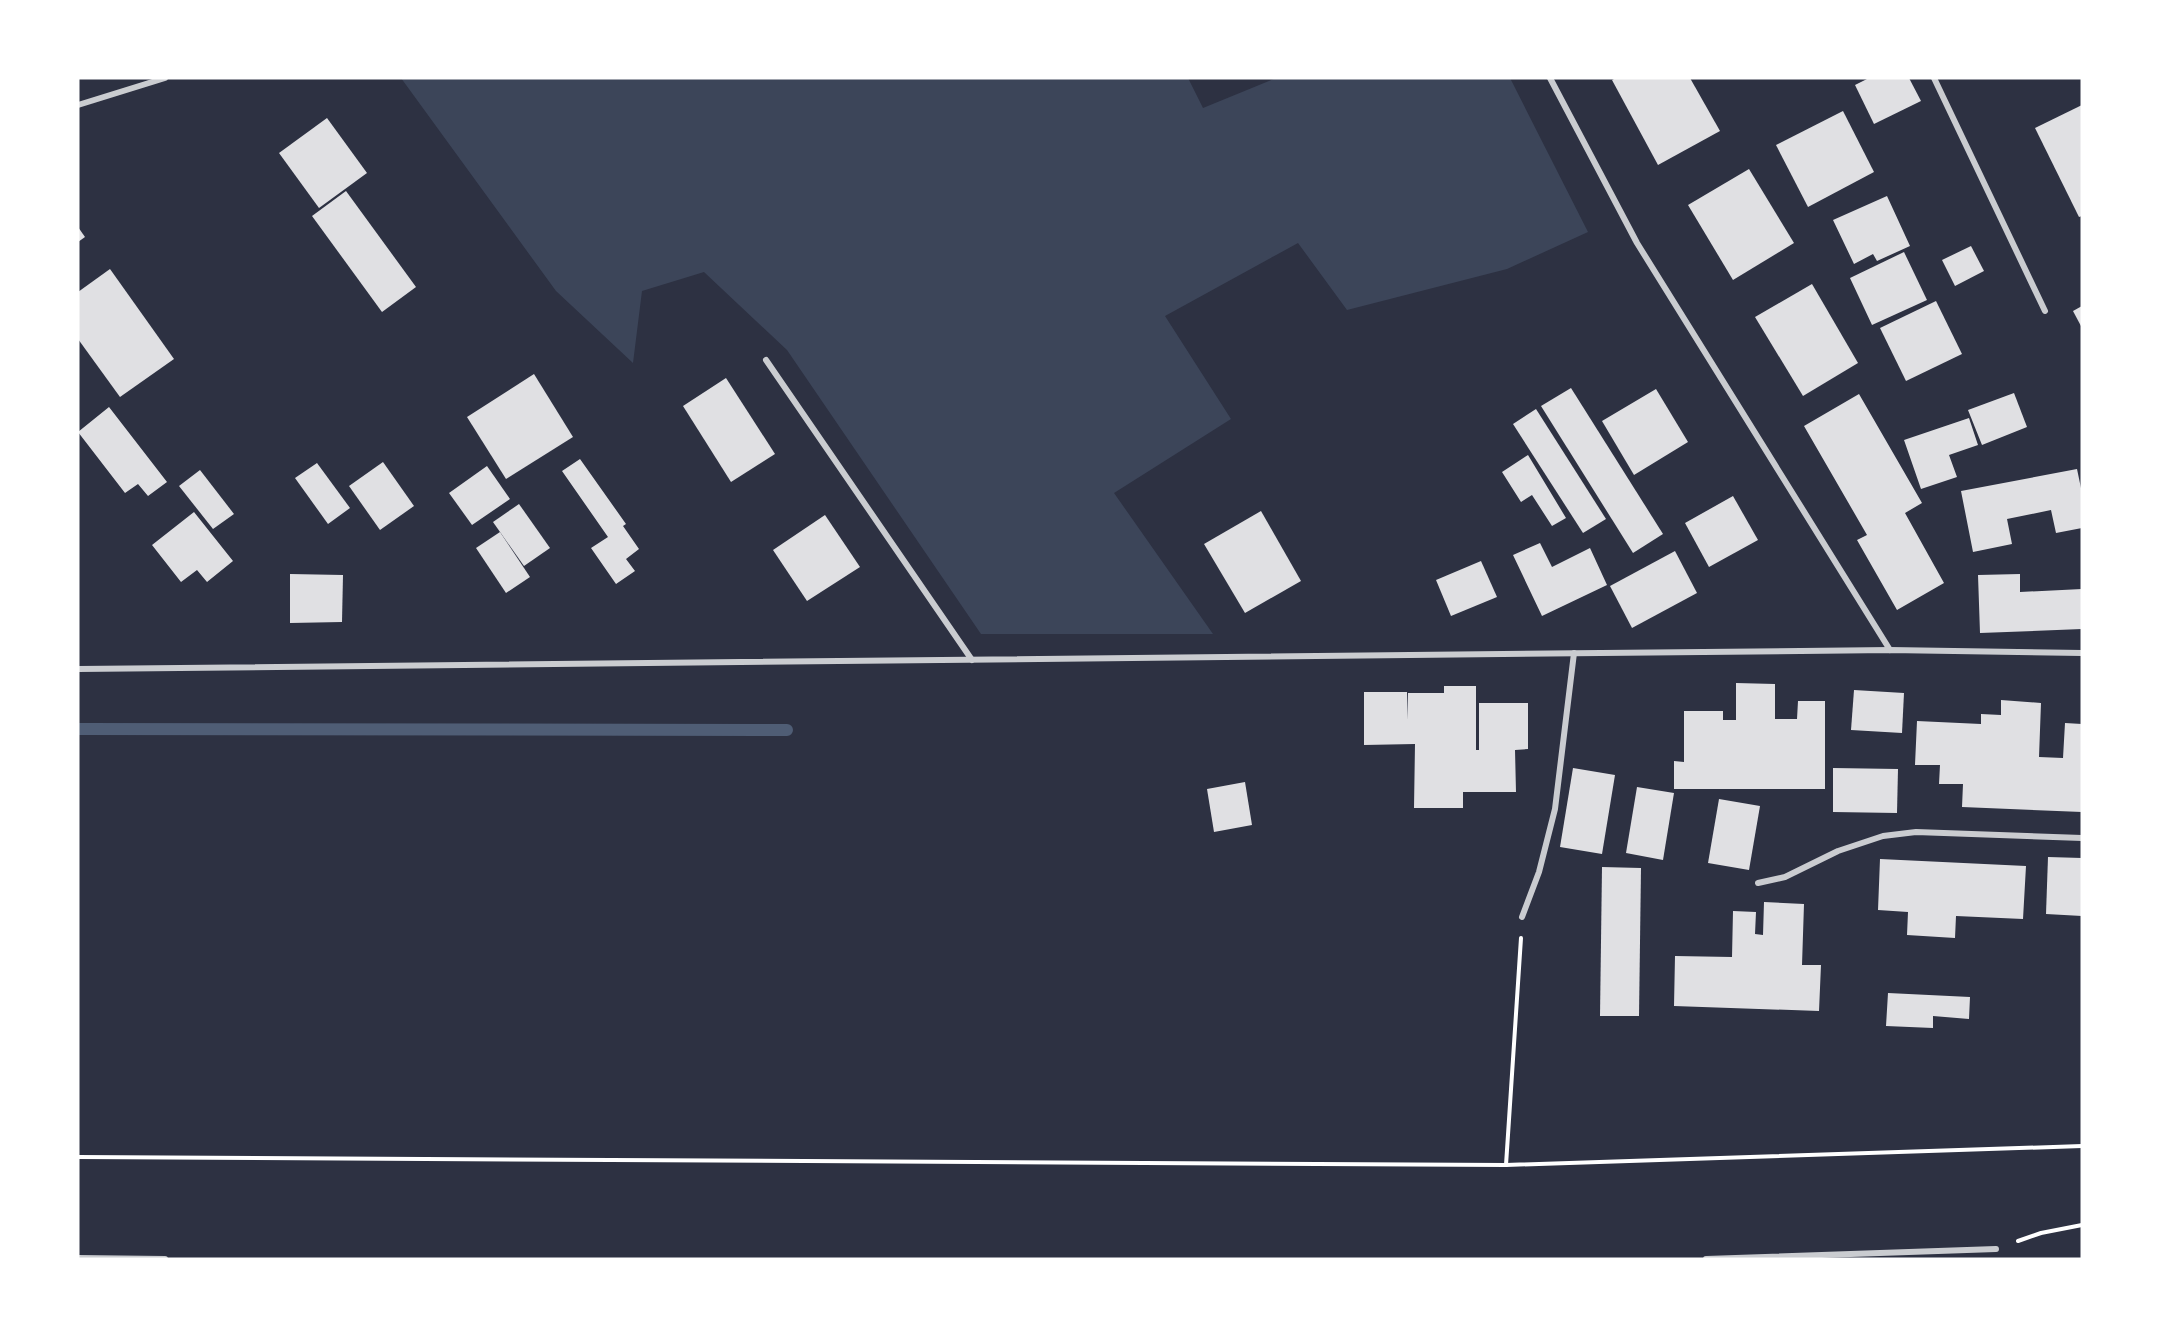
<svg xmlns="http://www.w3.org/2000/svg" width="2160" height="1337" font-family="Roboto,sans-serif">
<style>
.green{fill:#3c4559}
.lines{fill:none;stroke-linecap:round;stroke-linejoin:round}
.stream{stroke:#4f5d75;stroke-width:12}
.building{fill:#e0e0e3}
.path{stroke:#fff;stroke-width:4}
.minor{stroke:#caccd0;stroke-width:6}
</style>
<rect width="100%" height="100%" fill="#2d3142"/>
<polygon class="green" points="401,78 1188,78 1203,108 1276,78 1510,78 1588,232 1507,269 1347,310 1298,243 1165,316 1231,419 1114,493 1213,634 981,634 787,350 704,272 642,291 633,363 556,291"/>
<g class="lines">
<polyline class="stream" points="78,729 787,730"/>
</g>
<g class="building">
<polygon points="1616,78 1690,78 1720,131 1658,165 1612,80"/>
<polygon points="1869,78 1909,78 1921,101 1874,124 1855,85"/>
<polygon points="2082,105 2082,216 2079,217 2035,128"/>
<polygon points="1843,111 1874,172 1808,207 1776,145"/>
<polygon points="327,118 367,173 319,208 279,153"/>
<polygon points="1749,169 1794,243 1733,280 1688,205"/>
<polygon points="346,191 416,287 382,312 312,216"/>
<polygon points="1887,196 1910,246 1877,261 1873,254 1854,264 1833,220"/>
<polygon points="78,227 85,237 78,242"/>
<polygon points="1971,246 1984,271 1955,286 1942,260"/>
<polygon points="1904,252 1927,300 1872,325 1850,278"/>
<polygon points="110,269 174,359 120,397 78,339 78,292"/>
<polygon points="1812,284 1858,363 1803,396 1755,317"/>
<polygon points="1936,301 1962,354 1906,381 1880,328"/>
<polygon points="2082,306 2082,328 2073,311"/>
<polygon points="534,374 573,437 506,479 467,417"/>
<polygon points="726,378 775,454 731,482 683,406"/>
<polygon points="1571,388 1663,534 1633,553 1541,406"/>
<polygon points="1656,389 1688,442 1634,475 1602,421"/>
<polygon points="2014,393 2027,427 1982,445 1968,410"/>
<polygon points="1859,394 1922,503 1905,513 1944,583 1897,610 1857,540 1867,535 1804,426"/>
<polygon points="109,407 167,482 148,496 138,484 125,493 78,432"/>
<polygon points="1536,409 1606,519 1583,533 1513,424"/>
<polygon points="1969,418 1978,445 1949,455 1957,477 1921,489 1904,440"/>
<polygon points="1528,455 1566,518 1552,526 1532,495 1521,502 1502,472"/>
<polygon points="580,459 626,524 623,526 639,549 626,559 635,571 616,584 591,548 608,537 562,471"/>
<polygon points="383,462 414,506 380,530 349,486"/>
<polygon points="317,463 350,508 328,524 295,478"/>
<polygon points="487,466 510,499 472,525 449,493"/>
<polygon points="2077,469 2082,493 2082,528 2056,533 2051,510 2007,519 2012,544 1973,552 1961,491"/>
<polygon points="200,470 234,514 213,529 179,486"/>
<polygon points="1733,496 1758,540 1709,567 1685,523"/>
<polygon points="519,504 550,548 524,566 493,522"/>
<polygon points="1261,511 1301,581 1245,613 1204,544"/>
<polygon points="194,512 233,561 207,582 197,570 181,582 152,545"/>
<polygon points="825,515 860,567 807,601 773,550"/>
<polygon points="500,532 530,577 506,593 476,548"/>
<polygon points="1540,543 1552,567 1590,548 1607,585 1542,616 1513,555"/>
<polygon points="1675,551 1697,593 1632,628 1610,586"/>
<polygon points="1481,561 1497,597 1451,616 1436,580"/>
<polygon points="290,574 343,575 342,622 290,623"/>
<polygon points="2020,574 2020,592 2082,589 2082,629 1980,633 1978,575"/>
<polygon points="1736,683 1775,684 1775,719 1797,719 1798,701 1825,701 1825,789 1674,789 1674,761 1684,762 1684,711 1723,711 1723,720 1736,720"/>
<polygon points="1444,686 1476,686 1476,750 1479,750 1479,703 1528,703 1528,749 1515,750 1516,792 1463,792 1463,808 1414,808 1415,744 1364,745 1364,692 1407,692 1408,720 1408,693 1444,693"/>
<polygon points="1854,690 1904,693 1902,733 1851,730"/>
<polygon points="2001,700 2041,703 2039,757 2063,758 2065,723 2082,724 2082,812 1962,807 1963,784 1939,784 1940,765 1915,765 1917,721 1981,724 1981,714 2001,715"/>
<polygon points="1573,768 1615,775 1602,854 1560,847"/>
<polygon points="1833,768 1898,769 1897,813 1833,812"/>
<polygon points="1245,782 1252,825 1214,832 1207,789"/>
<polygon points="1637,787 1674,793 1663,860 1626,853"/>
<polygon points="1719,799 1760,806 1749,870 1708,863"/>
<polygon points="2048,857 2082,858 2082,916 2046,914"/>
<polygon points="1880,859 2026,866 2023,919 1956,916 1955,938 1907,935 1908,912 1878,910"/>
<polygon points="1602,867 1641,868 1639,1016 1600,1016"/>
<polygon points="1764,902 1804,904 1802,965 1821,965 1819,1011 1674,1006 1675,956 1732,957 1733,911 1756,912 1755,934 1763,935"/>
<polygon points="1888,993 1970,997 1969,1019 1933,1016 1933,1028 1886,1026"/>
</g>
<g class="lines">
<g class="path">
<polyline points="78,1157 1506,1165 2082,1146"/>
<polyline points="1506,1165 1521,938"/>
<polyline points="2018,1241 2041,1233 2082,1225"/>
</g>
<g class="minor">
<polyline points="1550,78 1637,243 1890,650"/>
<polyline points="1934,78 2045,311"/>
<polyline points="78,105 165,78"/>
<polyline points="766,360 972,660"/>
<polyline points="78,669 1890,650 2082,653"/>
<polyline points="1758,883 1785,877 1838,851 1883,836 1916,832 2082,838"/>
<polyline points="1522,917 1539,872 1555,809 1574,653"/>
<polyline points="78,1258 165,1259"/>
<polyline points="1706,1259 1996,1249"/>
</g>
</g>
<rect width="2160" height="1337" fill="none" stroke="#ffffff" stroke-width="159"/>
</svg>
